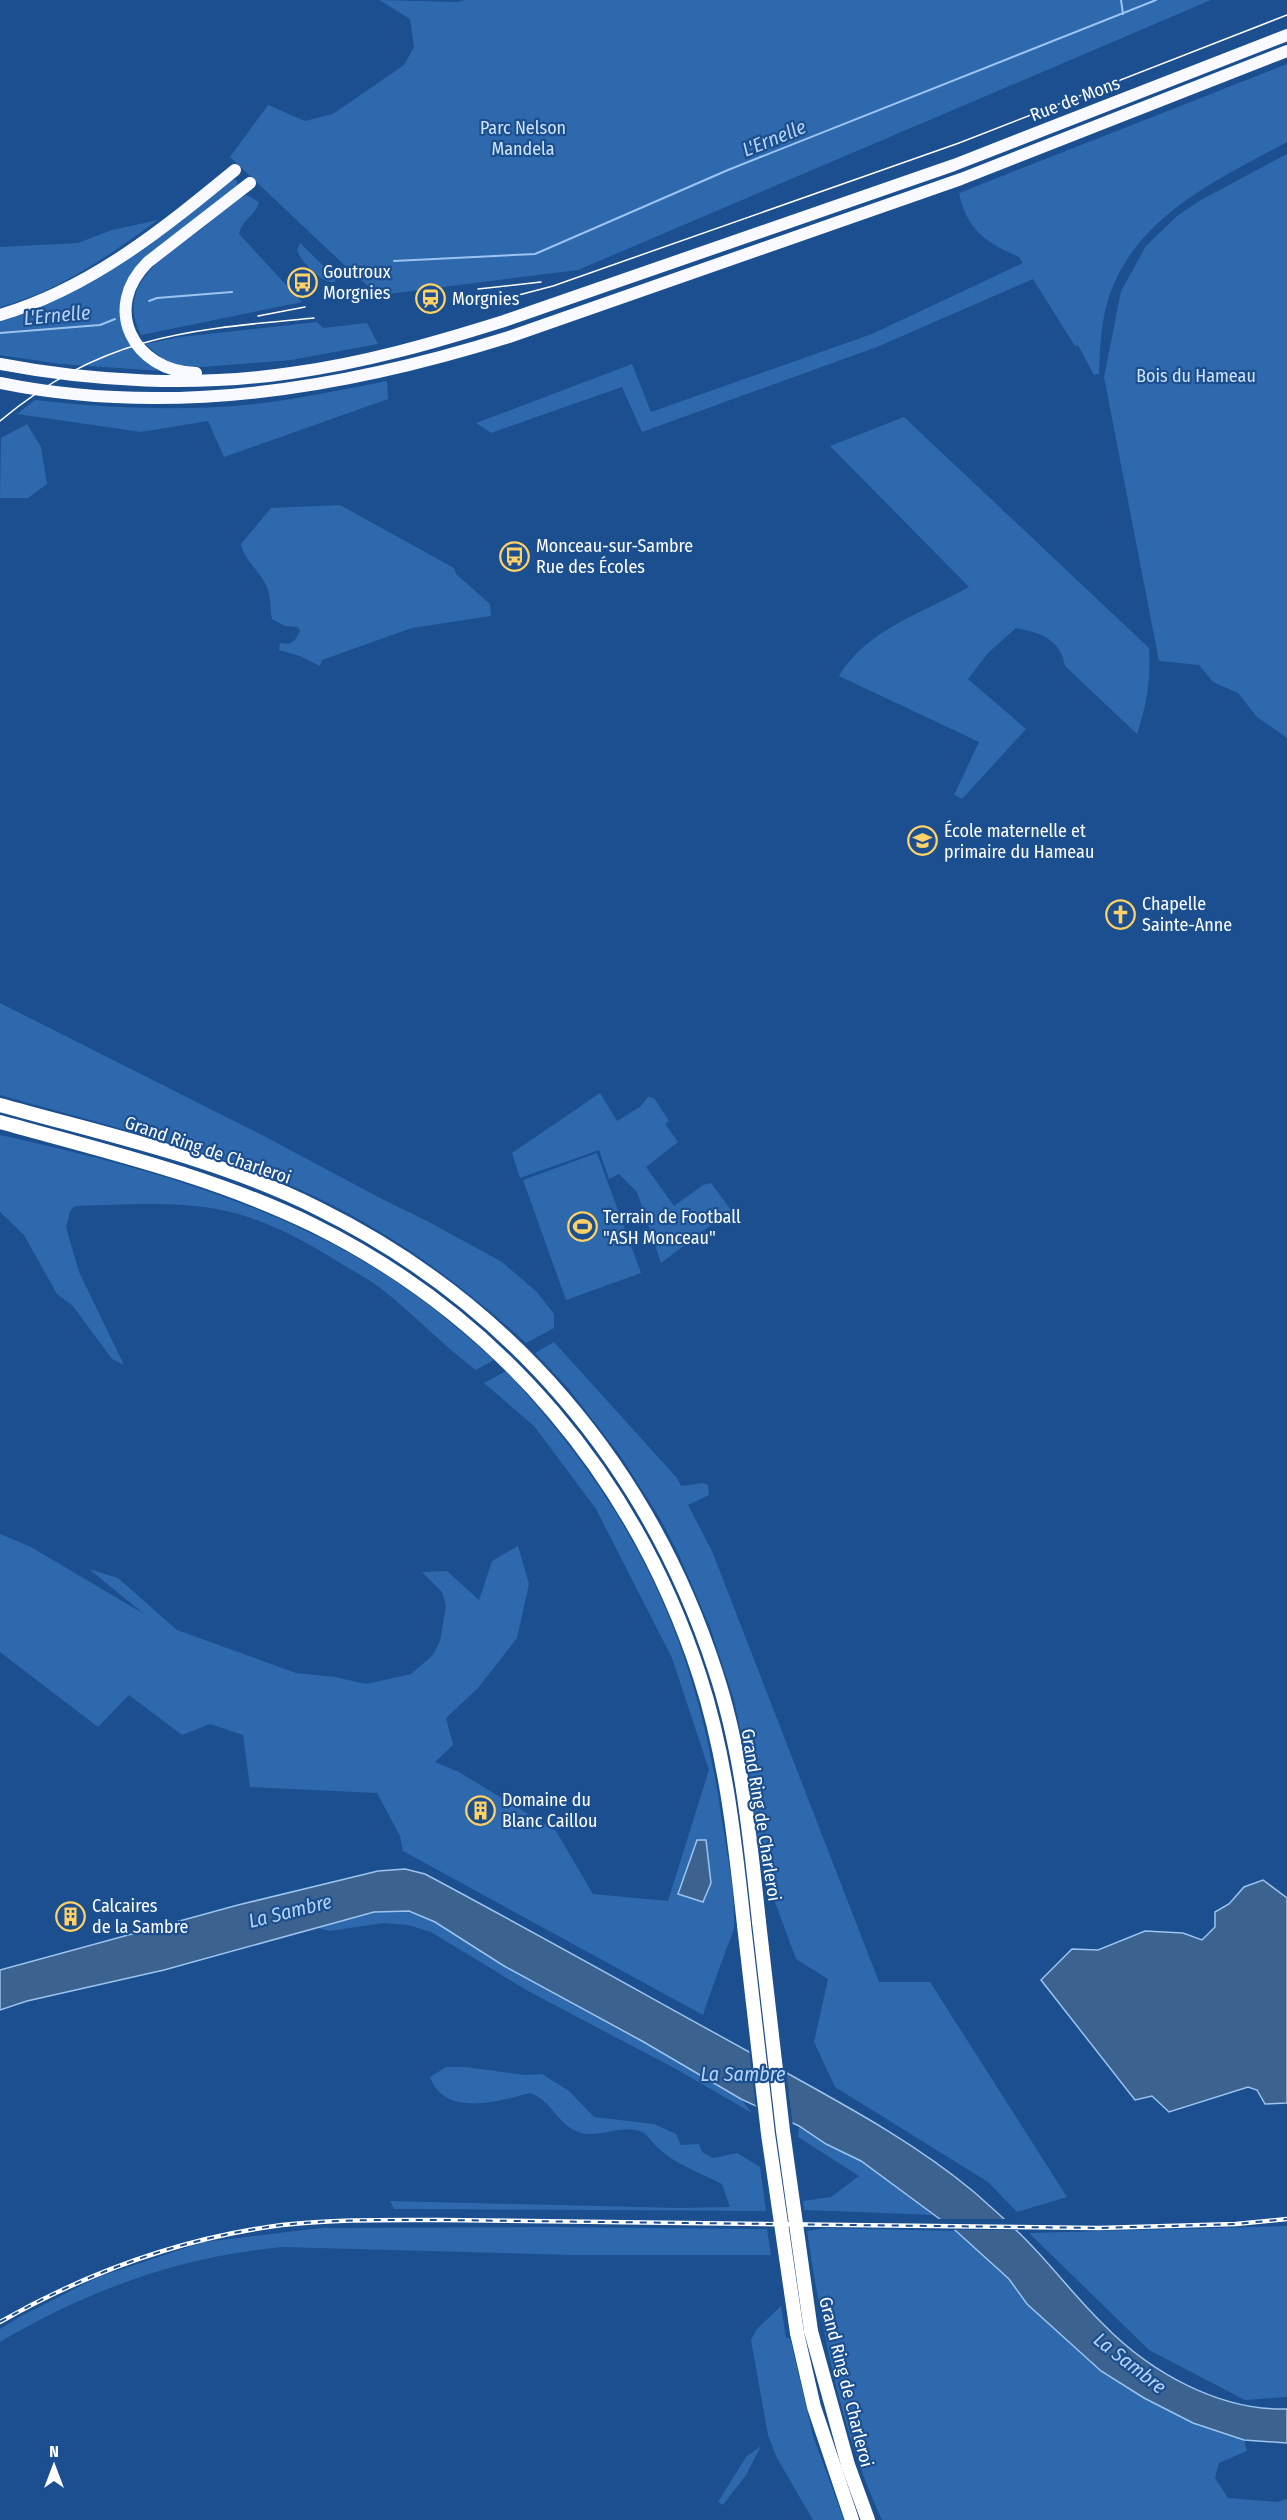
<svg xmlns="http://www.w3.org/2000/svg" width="1287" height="2520" font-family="'Fira Sans Condensed',sans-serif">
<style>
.green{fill:#2e69ad}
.water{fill:#3c6290;stroke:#9cc4f0;stroke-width:1.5}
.pier{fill:#1b4f8f}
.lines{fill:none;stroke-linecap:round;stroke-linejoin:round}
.stream{stroke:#9cc4f0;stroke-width:2}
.trunk{stroke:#f8faff;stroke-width:12}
.motorway{stroke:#fff;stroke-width:14}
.tram{stroke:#fff;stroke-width:1.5}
.rail-casing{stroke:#fff;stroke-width:4.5}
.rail{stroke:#1b4f8f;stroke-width:2;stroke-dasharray:7;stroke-linecap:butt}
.motorway-bridge{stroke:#fff;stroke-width:14}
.labels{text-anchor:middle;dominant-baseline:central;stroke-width:4.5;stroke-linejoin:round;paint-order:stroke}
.street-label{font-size:18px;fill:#fff;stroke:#1b4f8f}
.park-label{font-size:18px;fill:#cfe3fa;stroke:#1b4f8f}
.poi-label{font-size:18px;fill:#fff;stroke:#1b4f8f;text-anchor:start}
.water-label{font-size:20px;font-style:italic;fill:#b5d3f5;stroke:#1b4f8f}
</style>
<rect width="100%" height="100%" fill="#1b4f8f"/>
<g class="green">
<polygon points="379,0 458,2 464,0 1211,0 578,270 380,295 358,278 230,157 268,105 305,121 333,114 404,65 414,47 410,19"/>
<path d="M 1287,64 L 1287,142 C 1217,180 1136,216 1109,297 C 1101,321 1100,348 1099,374 L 1094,375 L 1078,345 L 1075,346 L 1033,279 L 877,347 L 642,432 L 622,387 L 491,433 L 476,423 L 632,364 L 651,412 L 872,334 L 1023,263 L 1019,257 C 985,242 967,230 959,193 Z"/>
<polygon points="1287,154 1287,738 1257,717 1238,693 1213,682 1199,665 1159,661 1104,377 1121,291 1146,246 1177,216 1199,201"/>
<polygon points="234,179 237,181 238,187 129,279 134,349 145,361 162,371 60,364 0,355 0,320 30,310"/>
<path d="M 247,195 L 259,202 C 256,215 241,220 239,234 L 302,302 L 141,335 C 114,283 167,255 203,228 C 216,217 231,201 247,195 Z"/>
<path d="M 158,220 C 108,256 60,291 0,307 L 0,247 L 78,243 L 112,230 Z"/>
<path d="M 300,243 L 336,278 L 335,282 C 323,285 300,261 297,250 Z"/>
<polygon points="317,322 323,328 367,323 378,344 291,360 202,367 183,366 164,360 145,344 180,337"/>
<path d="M 387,381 L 388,399 L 224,457 L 208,421 L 141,432 L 17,414 L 35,400 C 105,408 176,411 246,405 C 294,400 340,390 387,381 Z"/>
<path d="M 904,417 L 1149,648 C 1151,679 1147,704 1137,734 L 1065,666 C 1061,639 1040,633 1016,628 L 988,653 L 968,679 L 1026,729 L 962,799 L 954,795 L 979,742 L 839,676 C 867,629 923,613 969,587 L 830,446 Z"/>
<polygon points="27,424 41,447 47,484 28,498 0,498 1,438"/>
<path d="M 340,505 L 454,568 L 456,574 L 490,604 L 491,616 L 412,628 L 322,660 L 320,666 L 300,656 L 279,650 L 280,643 L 289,644 L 295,640 L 300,631 L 298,627 L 285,626 L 272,619 C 270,610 271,598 268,590 C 263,573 243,560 241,544 L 271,508 Z"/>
<path d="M 0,1003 L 262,1135 L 382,1199 L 429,1222 L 502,1262 L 537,1292 L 554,1314 L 554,1328 L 526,1343 C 456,1279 380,1224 292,1186 C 198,1146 97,1123 0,1095 Z"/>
<polygon points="600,1093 617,1121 640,1107 648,1097 654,1098 669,1121 665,1124 678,1142 646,1167 674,1206 703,1185 711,1183 731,1210 661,1263 637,1192 619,1174 609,1179 599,1150 520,1178 512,1153"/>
<path d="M 0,1135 C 139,1166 283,1204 402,1286 C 435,1308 464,1334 494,1360 L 476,1370 C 442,1345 413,1313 379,1287 C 367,1278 353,1271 340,1263 C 301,1239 262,1217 216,1209 C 170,1201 121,1205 75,1206 L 70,1211 L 66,1227 L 79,1272 L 124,1365 L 112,1359 L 73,1306 L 57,1294 L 24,1235 L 0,1212 Z"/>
<polygon points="597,1153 641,1273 566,1300 523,1180"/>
<polygon points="554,1342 677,1478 681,1486 703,1483 708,1485 709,1495 688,1505 712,1551 879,1982 930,1982 1067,2197 1017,2212 988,2182 835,2087 814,2042 828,1979 796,1959 762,1867 748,1766 734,1700 710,1627 679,1555 661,1520 620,1455 568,1388 535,1353"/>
<path d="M 506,1371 C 632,1507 696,1636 722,1821 C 727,1853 735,1892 734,1925 C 734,1933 729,1942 726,1950 C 718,1972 710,1993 703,2015 L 403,1851 L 400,1836 L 377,1793 L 250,1787 L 243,1735 L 210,1724 L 182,1735 L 129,1695 L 98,1727 L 0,1652 L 0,1534 L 31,1547 L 144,1614 L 89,1569 L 118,1578 L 177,1630 L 296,1673 L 335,1677 L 366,1684 L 411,1674 L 433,1655 L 440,1641 L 446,1606 L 442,1592 L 422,1572 L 447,1571 L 479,1600 L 492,1561 L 518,1546 L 529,1584 L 517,1638 L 478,1688 L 446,1718 L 453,1745 L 435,1762 L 459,1772 L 556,1831 L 593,1894 L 668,1901 L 709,1770 L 672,1658 L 596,1509 L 534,1426 L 484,1383 Z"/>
<polygon points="409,1911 435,1922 504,1966 642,2041 741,2099 752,2113 676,2069 528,1991 431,1932 408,1925 384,1923 329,1931 318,1928 374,1912"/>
<path d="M 446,2067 L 465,2067 L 525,2075 L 542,2074 L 569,2091 L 594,2117 L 654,2124 L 676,2134 L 681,2145 L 699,2144 L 702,2152 L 713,2158 L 737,2153 L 760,2167 L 766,2211 L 394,2209 L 390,2201 L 680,2208 L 730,2207 L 722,2184 C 701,2173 674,2164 657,2147 C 649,2139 648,2133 636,2130 C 617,2126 594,2140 576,2131 C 557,2123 551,2100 530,2093 C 499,2101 445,2118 430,2077 Z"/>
<polygon points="799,2126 826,2144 861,2161 935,2215 804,2210 803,2201 831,2197 859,2176 798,2137"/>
<polygon points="1287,2226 1287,2397 1245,2400 1149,2350 1029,2233"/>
<path d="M 548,2227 L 767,2229 L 771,2255 L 573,2255 L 282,2247 C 179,2257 88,2290 0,2342 L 0,2329 L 21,2316 L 98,2277 L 204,2242 L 320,2228 Z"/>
<path d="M 825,2228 L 956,2231 L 1009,2279 L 1027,2304 L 1101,2371 L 1193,2423 L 1244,2440 L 1247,2451 L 1219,2463 L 1215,2478 L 1228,2498 L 1277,2502 L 1287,2499 L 1287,2520 L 882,2520 C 840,2430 822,2329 807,2231 Z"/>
<polygon points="781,2306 786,2338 790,2338 813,2436 844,2520 813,2520 777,2458 768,2435 751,2340 756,2330"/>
<polygon points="761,2446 746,2475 723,2505 718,2502 746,2457"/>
</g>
<g class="water">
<polygon points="697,1840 706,1840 711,1883 703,1902 678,1894"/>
<path d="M 405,1869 L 425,1874 C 534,1932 642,1993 751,2053 C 827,2096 907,2136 974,2192 C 993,2209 1013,2226 1031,2245 C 1056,2271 1078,2300 1104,2325 C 1150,2372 1219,2411 1287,2409 L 1287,2443 L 1244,2440 L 1193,2423 L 1144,2398 L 1101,2371 L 1027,2304 L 1009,2279 L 956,2231 L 861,2161 L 826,2144 L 799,2126 L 741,2099 L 642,2041 L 504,1966 L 435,1922 L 409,1911 L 374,1912 L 164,1970 L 27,2001 L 0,2010 L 0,1970 L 238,1905 L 378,1871 Z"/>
<polygon points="1263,1880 1287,1898 1287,2103 1265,2104 1257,2090 1248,2087 1169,2112 1152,2096 1135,2100 1041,1980 1072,1949 1098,1950 1145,1931 1183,1933 1202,1940 1215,1927 1215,1912 1229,1904 1244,1887"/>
</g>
<g class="pier">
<polygon points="749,2049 786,2070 793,2127 756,2109"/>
<polygon points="936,2219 1007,2219 1020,2230 950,2230"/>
</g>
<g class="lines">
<g class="stream">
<polyline points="1121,0 1123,14"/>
<polyline points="394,261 535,254 728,170 1156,0"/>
<polyline points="149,301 157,298 232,292"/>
<polyline points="0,333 100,325 115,319"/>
</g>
<g class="trunk">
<path d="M 0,315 C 91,288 163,229 235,170"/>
<path d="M 0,364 C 94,382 197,387 291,373 C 364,363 434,343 504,321 L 954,165 L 1287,35"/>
<path d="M 196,373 C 133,371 101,308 148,262 L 250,183"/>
<path d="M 0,383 C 171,418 346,388 509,337 L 961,179 L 1287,51"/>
</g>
<g class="motorway">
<path d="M 0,1105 C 107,1135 220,1159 319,1209 C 511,1304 649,1467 715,1670 C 742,1751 750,1838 759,1922"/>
<path d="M 0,1122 C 105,1151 215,1177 313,1225 C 501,1318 636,1479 700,1677 C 726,1757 735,1842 744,1925"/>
<polyline points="811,2331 848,2465 868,2520"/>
<polyline points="797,2333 814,2407 852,2520"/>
</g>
<g class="tram">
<polyline points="478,289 541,282"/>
<polyline points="480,301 515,296 553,286 959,143 1287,15"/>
<polyline points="258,316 305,307"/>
<path d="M 0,421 C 103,335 186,330 314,318"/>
</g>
<defs>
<path id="rail" d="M 0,2322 C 88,2272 182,2238 282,2225 C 335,2219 388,2220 441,2220 L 1099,2228 L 1236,2224 L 1287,2219"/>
</defs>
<use href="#rail" class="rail-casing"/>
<use href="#rail" class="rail"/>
<g class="motorway-bridge">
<polyline points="759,1922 783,2131 811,2331"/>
<polyline points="744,1925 768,2134 797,2333"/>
</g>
</g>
<defs>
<symbol id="bus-ring" viewBox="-11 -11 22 22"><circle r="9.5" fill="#1b4f8f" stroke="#ffd166" stroke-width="1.5"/><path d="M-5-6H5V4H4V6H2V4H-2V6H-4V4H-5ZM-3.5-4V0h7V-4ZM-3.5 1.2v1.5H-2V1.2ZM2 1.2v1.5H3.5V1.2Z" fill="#ffd166"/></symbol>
<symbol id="station-ring" viewBox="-11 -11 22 22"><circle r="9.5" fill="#1b4f8f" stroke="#ffd166" stroke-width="1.5"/><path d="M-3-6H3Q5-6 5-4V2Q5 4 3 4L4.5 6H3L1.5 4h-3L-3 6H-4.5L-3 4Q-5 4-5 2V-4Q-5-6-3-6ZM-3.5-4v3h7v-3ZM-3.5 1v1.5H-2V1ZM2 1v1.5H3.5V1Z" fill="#ffd166"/></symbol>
<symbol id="school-ring" viewBox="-11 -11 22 22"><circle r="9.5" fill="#1b4f8f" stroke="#ffd166" stroke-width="1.5"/><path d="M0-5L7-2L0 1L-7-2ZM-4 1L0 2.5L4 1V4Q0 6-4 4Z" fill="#ffd166"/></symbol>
<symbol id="church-ring" viewBox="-11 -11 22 22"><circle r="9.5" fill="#1b4f8f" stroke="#ffd166" stroke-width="1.5"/><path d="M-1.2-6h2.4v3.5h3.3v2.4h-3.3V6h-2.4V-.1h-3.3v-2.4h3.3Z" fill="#ffd166"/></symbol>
<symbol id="stadium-ring" viewBox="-11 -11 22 22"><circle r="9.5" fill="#1b4f8f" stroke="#ffd166" stroke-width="1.5"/><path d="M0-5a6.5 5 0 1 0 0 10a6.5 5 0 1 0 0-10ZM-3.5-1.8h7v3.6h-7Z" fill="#ffd166"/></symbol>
<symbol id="building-ring" viewBox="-11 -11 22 22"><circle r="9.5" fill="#1b4f8f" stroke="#ffd166" stroke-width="1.5"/><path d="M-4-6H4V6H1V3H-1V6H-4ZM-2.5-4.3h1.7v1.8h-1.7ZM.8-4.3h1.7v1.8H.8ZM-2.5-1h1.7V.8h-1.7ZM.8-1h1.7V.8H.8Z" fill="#ffd166"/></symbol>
</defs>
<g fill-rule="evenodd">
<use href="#bus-ring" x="286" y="266" width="33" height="33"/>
<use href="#station-ring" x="414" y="282" width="33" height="33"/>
<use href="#bus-ring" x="498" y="540" width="33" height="33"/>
<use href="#school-ring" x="906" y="824" width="33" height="33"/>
<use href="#church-ring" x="1104" y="898" width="33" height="33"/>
<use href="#stadium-ring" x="566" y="1210" width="33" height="33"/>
<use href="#building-ring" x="464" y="1794" width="33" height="33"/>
<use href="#building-ring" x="54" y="1900" width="33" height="33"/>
</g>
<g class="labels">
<g class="street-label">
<text transform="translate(1075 99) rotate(-21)">Rue de Mons</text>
<text transform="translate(208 1150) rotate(19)">Grand Ring de Charleroi</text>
<text transform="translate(761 1815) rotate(81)">Grand Ring de Charleroi</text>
<text transform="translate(846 2382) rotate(76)">Grand Ring de Charleroi</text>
</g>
<g class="park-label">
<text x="523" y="128">Parc Nelson<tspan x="523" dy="21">Mandela</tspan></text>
<text x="1196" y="376">Bois du Hameau</text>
</g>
<g class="poi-label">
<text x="323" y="272">Goutroux<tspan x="323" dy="21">Morgnies</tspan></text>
<text x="452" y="299">Morgnies</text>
<text x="536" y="546">Monceau-sur-Sambre<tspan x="536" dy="21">Rue des Écoles</tspan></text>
<text x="944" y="831">École maternelle et<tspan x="944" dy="21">primaire du Hameau</tspan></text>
<text x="1142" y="904">Chapelle<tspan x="1142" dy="21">Sainte-Anne</tspan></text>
<text x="603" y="1217">Terrain de Football<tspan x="603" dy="21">"ASH Monceau"</tspan></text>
<text x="502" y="1800">Domaine du<tspan x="502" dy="21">Blanc Caillou</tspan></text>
<text x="92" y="1906">Calcaires<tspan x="92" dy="21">de la Sambre</tspan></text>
</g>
<g class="water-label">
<text transform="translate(774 138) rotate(-22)">L'Ernelle</text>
<text transform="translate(57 315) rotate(-5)">L'Ernelle</text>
<text transform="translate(290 1911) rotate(-14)">La Sambre</text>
<text x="743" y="2074">La Sambre</text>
<text transform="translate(1130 2363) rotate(38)">La Sambre</text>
</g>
</g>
<g transform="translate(54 2466)" stroke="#1b4f8f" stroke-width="4.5" paint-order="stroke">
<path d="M0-4.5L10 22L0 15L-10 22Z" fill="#ffffff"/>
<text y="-9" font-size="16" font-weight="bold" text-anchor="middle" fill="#ffffff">N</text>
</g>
</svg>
